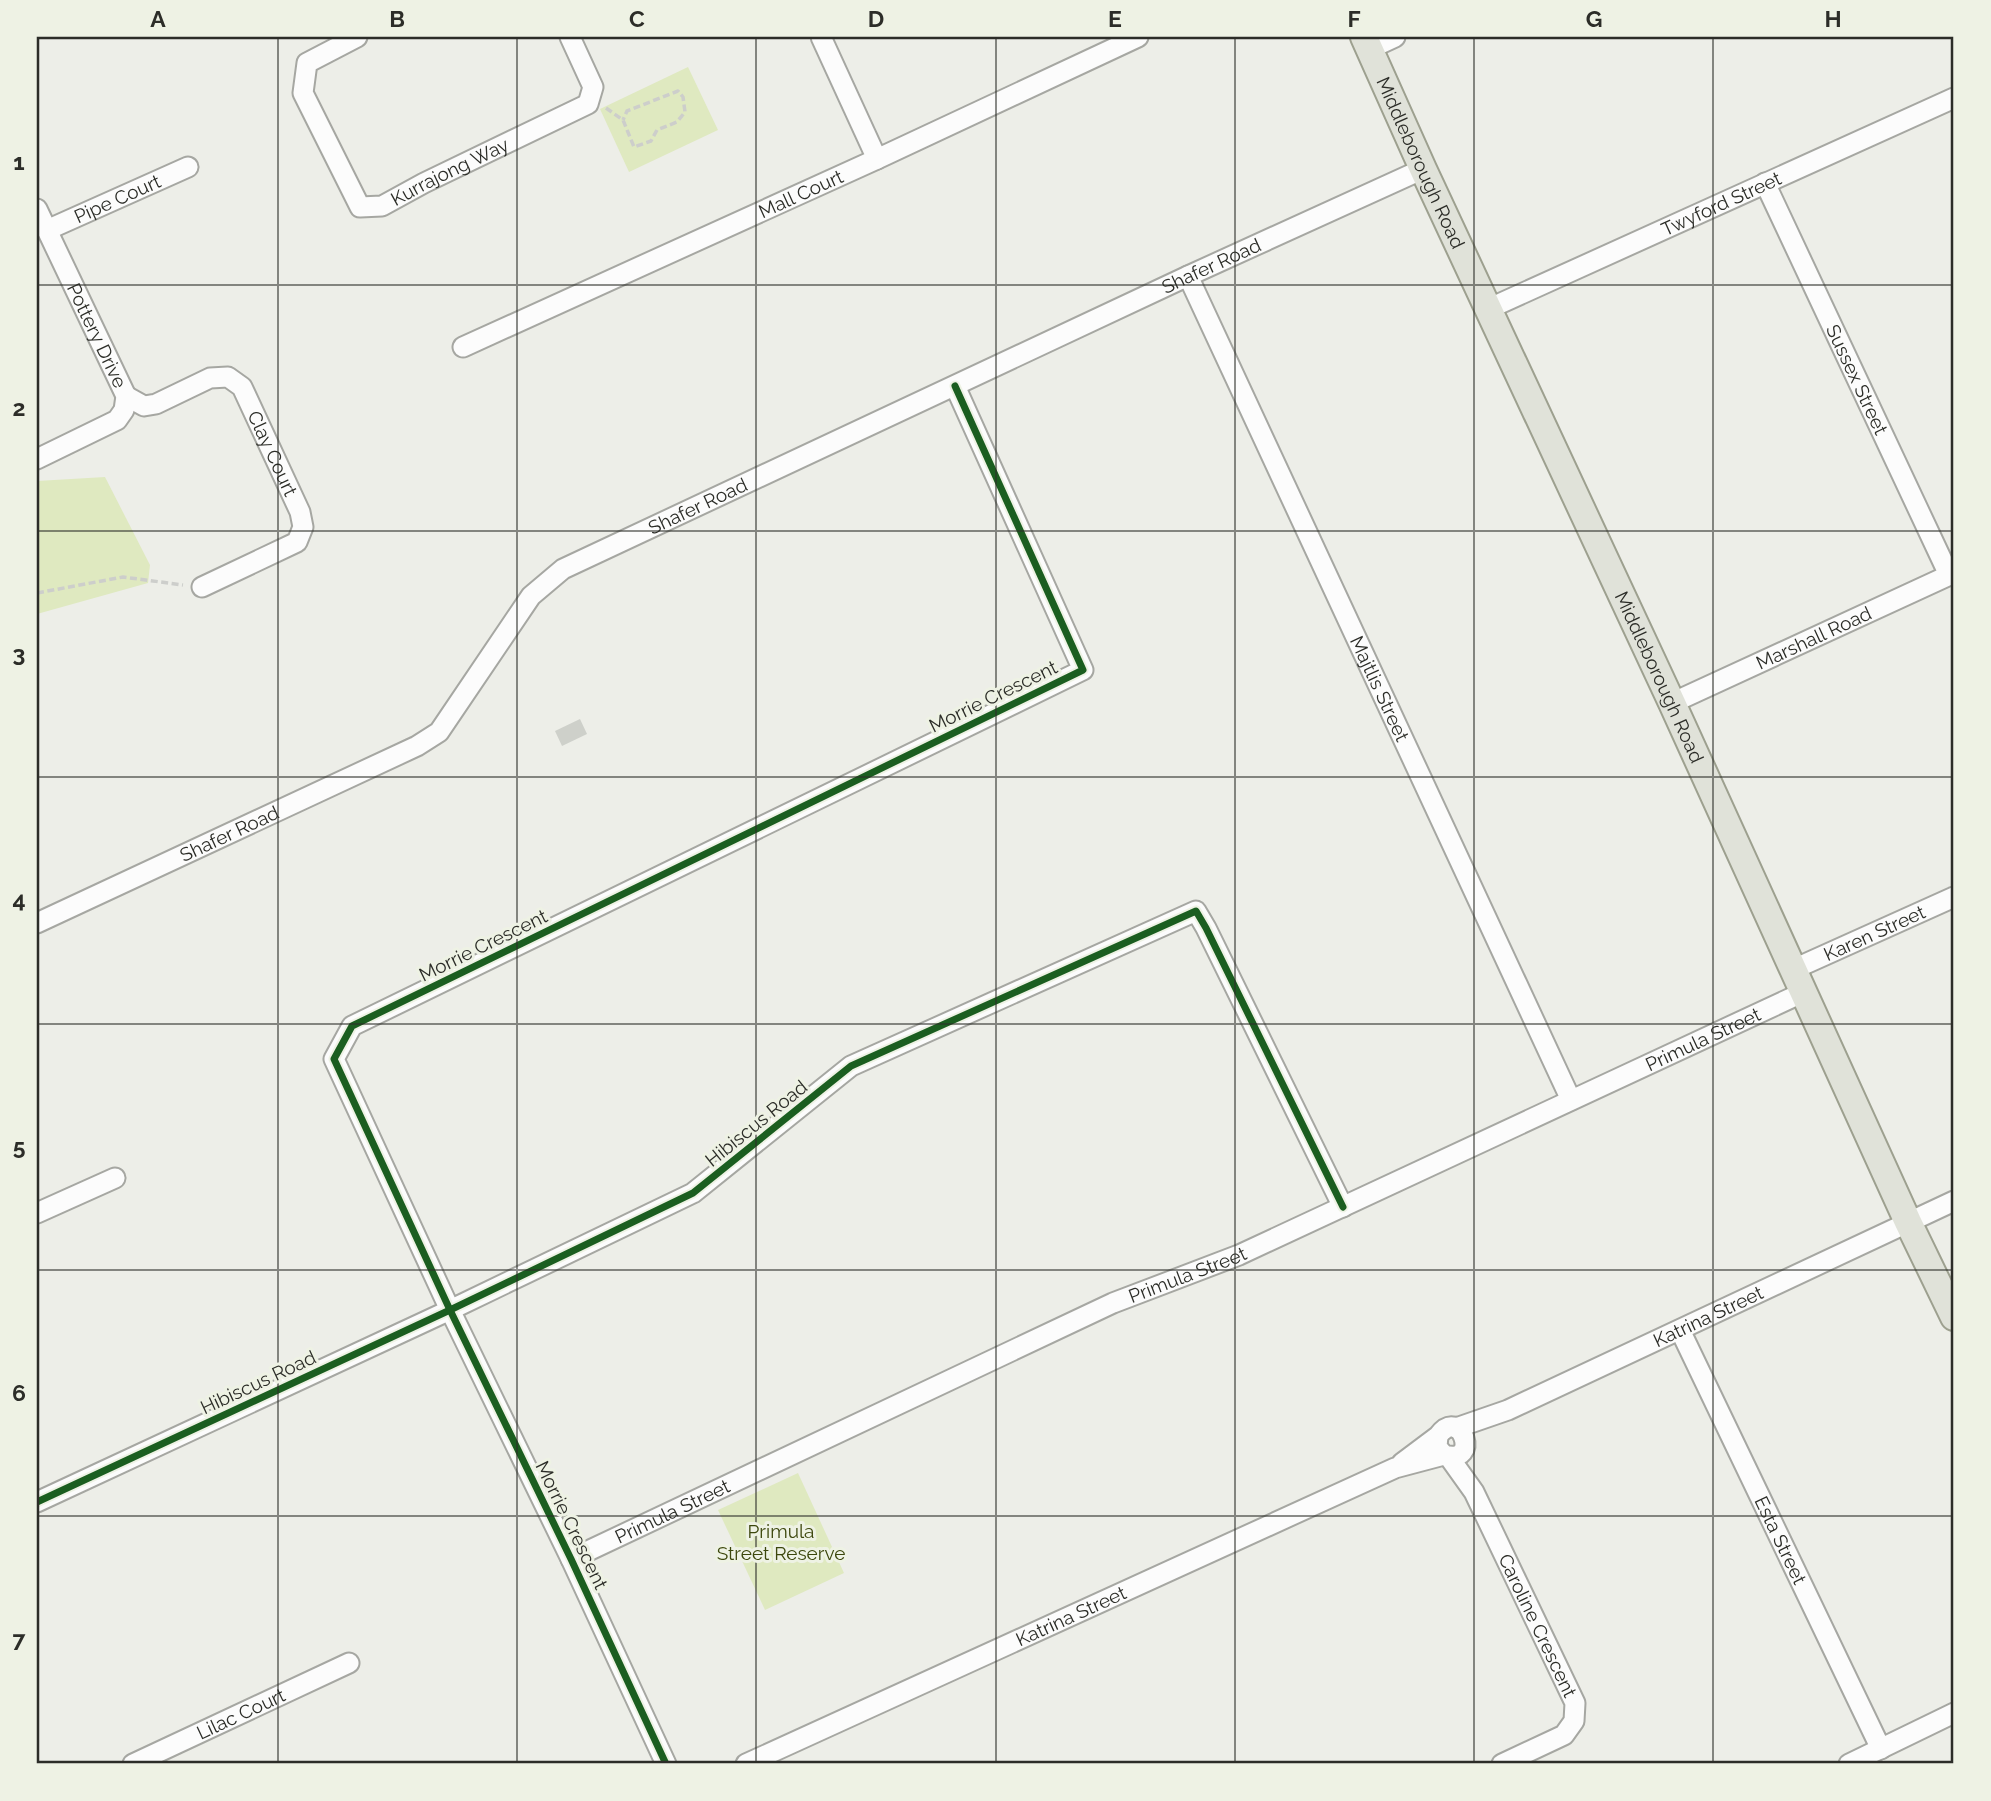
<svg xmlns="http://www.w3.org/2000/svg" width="1991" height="1801" font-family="Raleway,sans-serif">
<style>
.green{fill:#dfe9c0}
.building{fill:#ced0ca}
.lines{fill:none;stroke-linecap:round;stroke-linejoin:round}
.minor-casing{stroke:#a6a7a2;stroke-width:23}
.major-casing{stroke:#9da08f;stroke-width:30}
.path{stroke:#cdcecb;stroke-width:3.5;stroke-dasharray:7 3.5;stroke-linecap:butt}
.minor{stroke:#fcfcfc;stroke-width:19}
.major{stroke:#e0e2d9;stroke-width:26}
.cycleway-casing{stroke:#eef2e4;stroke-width:11}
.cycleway{stroke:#1b5e20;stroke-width:7}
.grid{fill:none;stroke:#2c2d28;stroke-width:2;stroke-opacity:0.55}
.labels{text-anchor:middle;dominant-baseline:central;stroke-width:6;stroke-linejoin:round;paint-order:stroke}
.street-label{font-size:19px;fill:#2c2d28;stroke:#eef2e4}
.park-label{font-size:19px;fill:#3c470c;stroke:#eef2e4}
.neatline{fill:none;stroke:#2c2d28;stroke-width:2.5}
.grid-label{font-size:23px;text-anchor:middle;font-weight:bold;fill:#2c2d28}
</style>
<rect width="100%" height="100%" fill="#edeee8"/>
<g class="green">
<polygon points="688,67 718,130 629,172 600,109"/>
<polygon points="105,477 150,565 148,583 37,614 37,481"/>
<polygon points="798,1473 844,1573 765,1610 718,1510"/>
</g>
<polygon class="building" points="580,719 587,734 562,746 555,731"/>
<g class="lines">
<defs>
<g id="minor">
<path id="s1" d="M 357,37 L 307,63 L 303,93 L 360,207 L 382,206 L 424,183 L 588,104 L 593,87 L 570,37"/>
<polyline points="821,37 877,159"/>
<polyline points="1369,49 1395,37"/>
<path id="s2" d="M 1765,183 L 1949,575"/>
<path id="s3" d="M 37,209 L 126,396 L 124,410 L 117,420 L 37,459"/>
<path id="s4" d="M 47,230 L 188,167"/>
<path id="s5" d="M 1188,276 L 1571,1100"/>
<path id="s6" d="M 1488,309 L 1954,98"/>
<path id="s7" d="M 463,347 L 877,159 L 1138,37"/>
<path id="s8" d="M 126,396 L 144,406 L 156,404 L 210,378 L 228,377 L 242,387 L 300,512 L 303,527 L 297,542 L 202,587"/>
<path id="s9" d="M 1672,703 L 1954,573"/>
<path id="s10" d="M 37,923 L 417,746 L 439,732 L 531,596 L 563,569 L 1188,276 L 1423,169"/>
<path id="s11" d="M 1794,969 L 1954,897"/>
<polyline points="37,1213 115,1178"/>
<path id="s12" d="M 1680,1330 L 1881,1749"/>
<path id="s13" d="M 1456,1428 L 1508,1410 L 1954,1201"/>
<path id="s14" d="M 1449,1457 L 1474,1492 L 1575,1703 L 1574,1721 L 1564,1735 L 1502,1764"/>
<path d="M 1402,1463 L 1438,1436 C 1461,1404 1482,1466 1444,1455 L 1437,1447 L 1438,1436"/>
<polyline points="37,1502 450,1310 693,1193 851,1066 1196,911 1206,928 1343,1207"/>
<path id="s15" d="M 571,1559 L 1113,1303 L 1239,1255 L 1804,992"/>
<path id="s16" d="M 133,1764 L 349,1663"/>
<polyline points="666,1764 571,1559 450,1310 334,1059 352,1026 1083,670 955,386"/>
<path id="s17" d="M 746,1764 L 1395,1468 L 1444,1455"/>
<polyline points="1849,1764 1954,1713"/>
</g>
<g id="major">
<path id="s18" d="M 1364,37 L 1423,169 L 1672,703 L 1908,1222 L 1954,1317"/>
</g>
</defs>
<use href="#minor" class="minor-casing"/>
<use href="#major" class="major-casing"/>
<g class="path">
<polyline points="606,108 623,120 634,147 651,141 657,130 677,122 685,112 683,97 678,91 627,111 623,120"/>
<polyline points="37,593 123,577 183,585"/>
</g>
<use href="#minor" class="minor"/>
<use href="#major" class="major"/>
<defs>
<g id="cycleway">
<polyline points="37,1502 450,1310 693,1193 851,1066 1196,911 1206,928 1343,1207"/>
<polyline points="666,1764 571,1559 450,1310 334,1059 352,1026 1083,670 955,386"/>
</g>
</defs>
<use href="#cycleway" class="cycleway-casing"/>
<use href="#cycleway" class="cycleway"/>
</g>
<path class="grid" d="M 278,37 L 278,1764M 517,37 L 517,1764M 756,37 L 756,1764M 996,37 L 996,1764M 1235,37 L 1235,1764M 1474,37 L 1474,1764M 1713,37 L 1713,1764M 37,285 L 1954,285M 37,531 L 1954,531M 37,777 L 1954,777M 37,1024 L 1954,1024M 37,1270 L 1954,1270M 37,1516 L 1954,1516"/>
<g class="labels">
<g class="street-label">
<text stroke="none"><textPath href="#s18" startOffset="138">Middleborough Road</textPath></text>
<text stroke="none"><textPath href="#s1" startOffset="312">Kurrajong Way</textPath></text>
<text stroke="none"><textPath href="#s7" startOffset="371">Mall Court</textPath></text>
<text stroke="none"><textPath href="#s4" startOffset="77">Pipe Court</textPath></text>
<text stroke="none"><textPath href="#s6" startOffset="256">Twyford Street</textPath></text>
<text stroke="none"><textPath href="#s10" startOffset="1367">Shafer Road</textPath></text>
<text stroke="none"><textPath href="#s3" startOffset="140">Pottery Drive</textPath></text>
<text stroke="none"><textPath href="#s2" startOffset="217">Sussex Street</textPath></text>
<text stroke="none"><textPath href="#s8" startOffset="201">Clay Court</textPath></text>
<text stroke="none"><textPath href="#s10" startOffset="800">Shafer Road</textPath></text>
<text stroke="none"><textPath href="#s9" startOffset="156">Marshall Road</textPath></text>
<text stroke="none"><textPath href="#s18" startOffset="705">Middleborough Road</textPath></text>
<text stroke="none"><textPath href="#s5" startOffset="455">Majtlis Street</textPath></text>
<text transform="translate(993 696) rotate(-26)">Morrie Crescent</text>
<text stroke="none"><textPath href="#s10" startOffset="212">Shafer Road</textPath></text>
<text stroke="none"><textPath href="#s11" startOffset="88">Karen Street</textPath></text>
<text transform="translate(483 945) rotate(-26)">Morrie Crescent</text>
<text stroke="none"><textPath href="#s15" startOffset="1246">Primula Street</textPath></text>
<text transform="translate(756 1123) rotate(-39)">Hibiscus Road</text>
<text stroke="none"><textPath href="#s15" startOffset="679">Primula Street</textPath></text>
<text stroke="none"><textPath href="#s13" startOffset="276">Katrina Street</textPath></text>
<text transform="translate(258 1382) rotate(-25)">Hibiscus Road</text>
<text stroke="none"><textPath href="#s15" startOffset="112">Primula Street</textPath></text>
<text transform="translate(572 1525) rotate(64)">Morrie Crescent</text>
<text stroke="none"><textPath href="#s12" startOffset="233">Esta Street</textPath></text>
<text stroke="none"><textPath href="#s17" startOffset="357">Katrina Street</textPath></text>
<text stroke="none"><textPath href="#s14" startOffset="191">Caroline Crescent</textPath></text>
<text stroke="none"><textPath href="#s16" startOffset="119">Lilac Court</textPath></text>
</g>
<g class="park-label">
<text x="781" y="1531">Primula<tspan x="781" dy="22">Street Reserve</tspan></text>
</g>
</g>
<rect width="1991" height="1801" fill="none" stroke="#eef2e4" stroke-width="77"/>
<rect x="38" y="38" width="1914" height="1724" class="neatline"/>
<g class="grid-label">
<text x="158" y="27">A</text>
<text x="397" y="27">B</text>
<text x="637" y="27">C</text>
<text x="876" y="27">D</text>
<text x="1115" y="27">E</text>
<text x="1354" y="27">F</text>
<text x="1594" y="27">G</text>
<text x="1833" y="27">H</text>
<text x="19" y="170">1</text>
<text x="19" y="416">2</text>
<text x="19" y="662">3</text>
<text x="19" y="908">4</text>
<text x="19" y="1155">5</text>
<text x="19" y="1401">6</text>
<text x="19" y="1647">7</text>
</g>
</svg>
